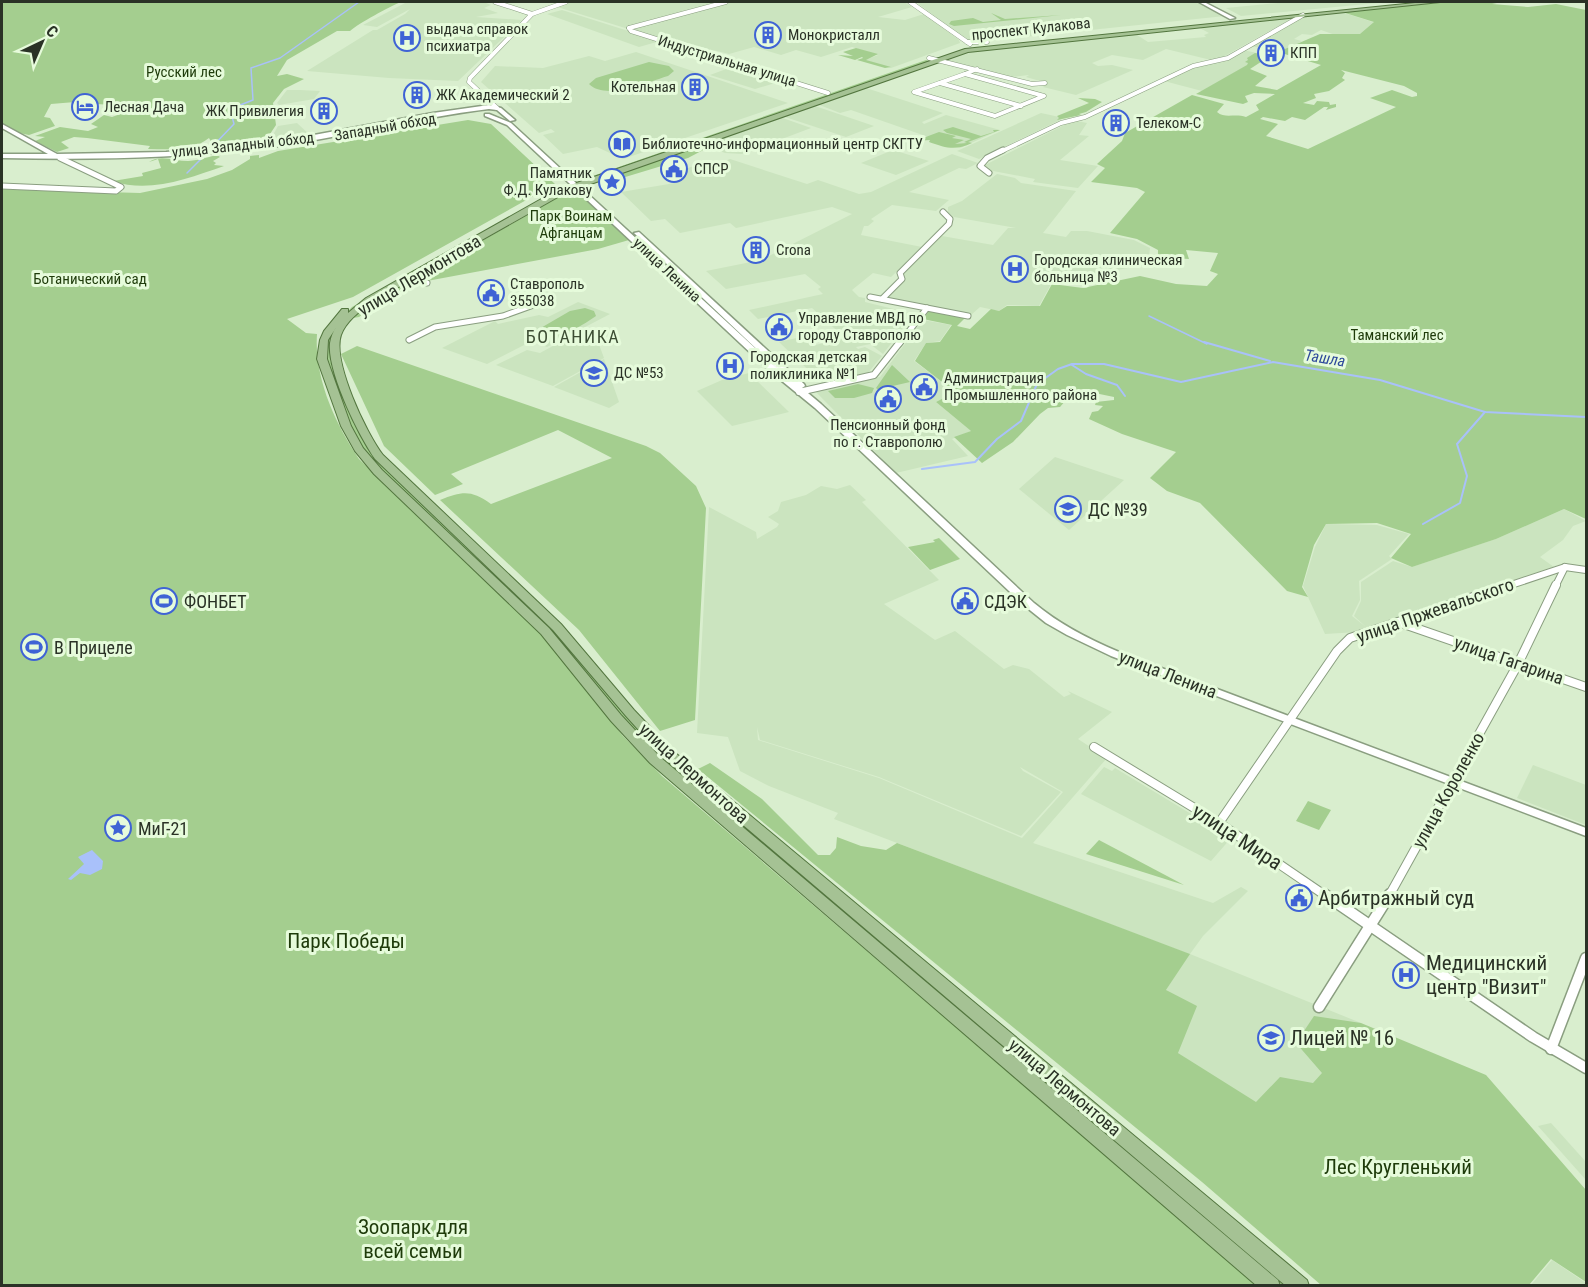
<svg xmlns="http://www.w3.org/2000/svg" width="1588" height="1287" font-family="'Roboto Condensed',sans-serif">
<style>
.built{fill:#cbe4bf;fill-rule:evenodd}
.green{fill:#a4ce8f;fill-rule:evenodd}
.water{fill:#a9c1fa}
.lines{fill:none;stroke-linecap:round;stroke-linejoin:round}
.stream-far1{stroke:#a9c1fa;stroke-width:1.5}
.stream{stroke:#a9c1fa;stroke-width:2}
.street-far4-casing{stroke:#8a9e80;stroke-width:5}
.street-far3-casing{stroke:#8a9e80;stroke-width:7}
.street-far2-casing{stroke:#8a9e80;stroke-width:8}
.street-far1-casing{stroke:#8a9e80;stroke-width:10}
.street-casing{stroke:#8a9e80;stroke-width:13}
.secondary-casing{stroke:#8a9e80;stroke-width:3}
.primary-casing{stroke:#53763f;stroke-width:2}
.street-far4{stroke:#fff;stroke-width:4}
.street-far3{stroke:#fff;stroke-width:5}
.street-far2{stroke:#fff;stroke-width:6}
.street-far1{stroke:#fff;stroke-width:8}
.street{stroke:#fff;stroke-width:10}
.secondary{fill:#fff;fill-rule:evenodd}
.primary{fill:#a5c294;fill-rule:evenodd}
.labels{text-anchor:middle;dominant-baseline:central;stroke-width:6;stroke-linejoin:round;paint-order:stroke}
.far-poi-label{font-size:15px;fill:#2a3226;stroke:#e6fbdb;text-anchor:start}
.far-street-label{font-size:15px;fill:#2a3226;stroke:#e6fbdb}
.far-park-label{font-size:15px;fill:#1e3b0a;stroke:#e6fbdb}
.far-water-label{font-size:16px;font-style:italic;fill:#2f4a9b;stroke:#e6fbdb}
.street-label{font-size:18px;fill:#2a3226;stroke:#e6fbdb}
.far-quarter-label{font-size:18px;letter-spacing:1.5px;fill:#3c4d33;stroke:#e6fbdb}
.poi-label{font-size:18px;fill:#2a3226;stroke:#e6fbdb;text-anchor:start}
.near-street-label{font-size:21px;fill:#2a3226;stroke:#e6fbdb}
.near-poi-label{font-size:21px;fill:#2a3226;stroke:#e6fbdb;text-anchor:start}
.near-park-label{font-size:21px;fill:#1e3b0a;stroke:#e6fbdb}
</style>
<rect width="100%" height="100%" fill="#d9eece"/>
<g class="built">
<polygon points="407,2 491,2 486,3 491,5 484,8 498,13 476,17 522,20 458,81 389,78 307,71 373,30 377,30 405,14 410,9 377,27 363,25"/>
<polygon points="570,2 904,2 912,7 878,17 905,20 924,14 959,40 960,43 891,68 865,60 878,55 852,47 821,57 796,50 781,55 754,47 729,54 713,50 706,53 554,6"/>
<polygon points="916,2 1199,2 1225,16 976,42 968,41"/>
<polygon points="1288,2 1388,2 1241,16 1226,8"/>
<polygon points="562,10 660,41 639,47 547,14"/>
<polygon points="1341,12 1376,23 1365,36 1344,38 1321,30 1312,35 1302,34 1294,39 1302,41 1282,52 1250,46 1302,16"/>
<polygon points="1286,18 1291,19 1221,58 1211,60 1166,49 1143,60 1112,55 1092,63 1098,66 1112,65 1133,70 1076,95 1043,87 1047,83 1026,77 1029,75 1011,77 945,61 979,50 1115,37 1134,33 1148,42 1206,37 1204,35 1209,33 1196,26"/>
<polygon points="1243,50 1266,55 1202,91 1164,81 1196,65 1218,61"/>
<polygon points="636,52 788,103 623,159 597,147 563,154 543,135 555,132 551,129 539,133 481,82 495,66 543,68 589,56 605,61"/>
<polygon points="737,65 785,80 755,89 710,75"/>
<polygon points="863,87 943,113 922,122 924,124 946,115 1000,130 960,148 851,110 840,113 817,104"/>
<polygon points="287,90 300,90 320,91 314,99 279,105 277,103"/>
<polygon points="812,105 874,126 846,137 782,116"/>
<polygon points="1041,113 1064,118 979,159 957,151"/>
<polygon points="777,116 811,128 742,154 725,153 700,143"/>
<polygon points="1077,121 1087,123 1079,135 1089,136 1060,160 1098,166 1078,188 1033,182 1035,179 988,170 983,166 1070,122"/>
<polygon points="297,123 312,137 241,148 240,145 273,135 278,126"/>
<polygon points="893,150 929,161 896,175 861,163"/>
<polygon points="952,154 978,163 966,169 959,168 909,192 949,200 936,211 892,205 871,219 874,221 868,226 864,226 861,235 922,247 891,277 873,273 852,290 859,297 865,298 865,302 914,314 883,354 870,344 856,347 858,349 865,347 882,356 867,374 823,384 779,342 801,337 811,346 845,338 812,308 758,319 749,310 823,294 818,289 821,287 805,274 726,289 706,271 761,260 852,214 832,207 736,228 730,223 680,233 665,219 651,221 621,192 675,183 678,180 667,175 694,166 705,169 730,159 807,184 818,180 859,194 871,192"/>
<polygon points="997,174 1015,178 1021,183 1076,191 1043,233 1066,237 1071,231 1087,231 1134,240 1150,248 1148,265 1064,278 1055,277 1039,306 1007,305 999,311 980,307 971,315 887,298 904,279 903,273 942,236 993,245 1008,228 1016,228 954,217 948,212 948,207 962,201"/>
<polygon points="578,302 610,314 547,347 532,341 487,364 442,348 495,321 498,324 539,315 548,317"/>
<polygon points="923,320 951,325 940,341 926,343 914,361 955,392 936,402 971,431 952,439 968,456 896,473 815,391 880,377"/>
<polygon points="586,328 593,328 604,358 553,386 496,365 527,350 540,353"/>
<polygon points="604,359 619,402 609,408 554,387"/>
<polygon points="749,373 789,412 732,426 697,391 722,380"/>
<polygon points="1055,457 1124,480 1069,530 1019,489"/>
<path d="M 850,485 L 866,500 L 862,502 L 939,580 L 884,604 L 935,640 L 955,631 L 1004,669 L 1013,665 L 1029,669 L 1064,697 L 1071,694 L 1068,691 L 1112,712 L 1078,739 L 1107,758 L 1033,843 L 1213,903 L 1241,887 L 1248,891 L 1203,936 L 1190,954 L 1361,1023 L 1353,1077 L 1296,1135 L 1178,1053 L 1166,990 L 1189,954 L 834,819 L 838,813 L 769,786 L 740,771 L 728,737 L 697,733 L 709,507 L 756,532 L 757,539 L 777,527 L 779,524 L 768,517 L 778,511 L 781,502 L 806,495 L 821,486 L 837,489 ZM 757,727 L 760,740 L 879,777 L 1021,836 L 1061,792 L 1023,771 L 1020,767 L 1063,792 L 1022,838 L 879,778 L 758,740 Z"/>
<polygon points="1564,509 1586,521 1573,526 1563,540 1540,557 1554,567 1358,632 1325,634 1303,586 1315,547 1326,524 1377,525 1409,534 1389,556 1392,559 1359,581 1360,600 1352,616 1366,627 1354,616 1361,601 1361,582 1393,561 1412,567 1496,539"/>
<polygon points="1533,765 1586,785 1586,825 1517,798"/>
<polygon points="1104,767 1112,771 1115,768 1231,838 1211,861 1081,794"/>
<polygon points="1551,1123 1586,1162 1586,1180 1538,1126"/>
<polygon points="1552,1260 1586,1283 1586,1285 1531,1285"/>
</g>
<g class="green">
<path d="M 2,2 L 401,2 C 389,7 359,23 350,31 L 337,31 L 287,60 L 277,76 L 287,74 L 304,79 L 284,89 L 273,103 L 276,125 L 270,134 L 261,138 L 235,146 L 214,147 L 209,138 C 191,152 170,149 148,149 L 150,146 L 87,138 L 74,137 L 61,142 L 69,148 L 57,152 L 35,141 L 45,137 L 35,136 L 60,127 L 88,131 L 98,127 L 91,124 L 104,115 L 112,117 L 123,113 L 114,111 L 114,105 L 96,104 L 81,107 L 82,109 L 72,108 L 75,107 L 75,102 L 51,104 L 44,117 L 50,118 L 55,126 L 29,135 L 4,130 L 2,131 Z"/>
<path d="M 1447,2 L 1502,2 L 1492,4 L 1528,7 L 1556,4 L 1586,10 L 1586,519 L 1564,509 L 1496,539 L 1412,567 L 1391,558 L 1411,534 L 1377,523 L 1326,524 L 1314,545 L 1302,587 L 1308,597 L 1287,591 L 1200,503 L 1167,491 L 1150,478 L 1176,452 L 1122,434 L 1089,419 L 1092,412 L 1098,411 L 1103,406 L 1095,405 L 1096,402 L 1114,400 L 1114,397 L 1085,391 L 1082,394 L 1083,398 L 1066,400 L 1060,407 L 1048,408 L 1040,414 L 1013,442 L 982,463 L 954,437 L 971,431 L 936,402 L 955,392 L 915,361 L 926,343 L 940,342 L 952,325 L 923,319 L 929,311 L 965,318 L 957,326 L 970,329 L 991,309 L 999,311 L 1007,306 L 1040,306 L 1052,284 L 1083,288 L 1140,276 L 1176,284 L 1207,286 L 1218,274 L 1210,271 L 1218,253 L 1186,250 L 1189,259 L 1158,257 L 1158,250 L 1137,239 L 1110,233 L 1145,192 L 1137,188 L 1091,182 L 1105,168 L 1097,164 L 1122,141 L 1125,133 L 1192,95 L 1224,104 L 1217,112 C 1225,119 1235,113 1246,117 L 1259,110 L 1256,105 L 1275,94 L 1254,93 L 1245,96 L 1248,102 L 1243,104 L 1196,94 L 1247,65 L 1248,63 L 1245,62 L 1248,60 L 1247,58 L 1255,53 L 1270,56 L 1250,69 L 1267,76 L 1255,86 L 1277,90 L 1321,65 L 1278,52 L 1320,34 L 1360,34 L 1374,22 L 1342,12 ZM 1341,70 L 1404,86 L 1417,93 L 1417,96 L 1412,97 L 1392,90 L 1370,98 L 1396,107 L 1308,149 L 1266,136 L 1278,124 L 1260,119 L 1263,117 L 1285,121 L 1292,117 L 1305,120 L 1324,107 L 1328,107 L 1326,110 L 1336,107 L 1336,104 L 1330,105 L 1329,102 L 1317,101 L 1314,105 L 1303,103 L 1316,98 L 1314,94 L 1329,91 L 1345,80 L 1342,78 L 1345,73 Z"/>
<polygon points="991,13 1005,19 1061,15 954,26 949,24 951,21 973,18 983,22 1001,20"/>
<polygon points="856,48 878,54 866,60 891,67 885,68 857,60 863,58 862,57 855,60 838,55 853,56 843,52"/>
<polygon points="926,60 930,61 589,178 590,177"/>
<path d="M 649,62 L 669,66 L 674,71 L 668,76 C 648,82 606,101 589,84 L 596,78 Z"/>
<polygon points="1078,98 1095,99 1102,102 1086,112 1079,114 1081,115 1057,120 1059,118 1057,116 1089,103"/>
<path d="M 468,120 L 491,124 L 555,184 L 353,297 L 287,319 L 306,333 L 317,334 C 314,378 335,423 359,459 L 542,634 L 623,736 L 662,776 L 1258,1285 L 2,1286 L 2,189 L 140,193 L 207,179 L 232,170 L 250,159 L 250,156 L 259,155 L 259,158 L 278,151 Z"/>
<path d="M 953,127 L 981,136 L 994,132 L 993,130 L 1000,130 L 968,142 L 972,143 C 955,151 946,148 929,142 L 930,140 L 915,141 L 939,132 L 956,136 L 952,138 L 964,140 L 955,144 L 967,143 L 964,142 L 971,139 L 947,133 L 943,130 Z"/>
<polygon points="698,144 707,148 688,158 622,178 623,183 608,188 605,186 614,183 608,176"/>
<path d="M 217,155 L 220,157 L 213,161 L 216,163 L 214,165 L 224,166 C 189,178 149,194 113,181 L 143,176 L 142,173 L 161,168 L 158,159 L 149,162 C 160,154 175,161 188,161 C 195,161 209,157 217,155 Z"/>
<polygon points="581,193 629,240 598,249 427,281 417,278 557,198 568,194"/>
<path d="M 470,238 L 473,239 L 355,307 L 331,340 L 330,358 L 332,368 L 354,424 L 375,458 L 550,625 L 549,627 L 545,627 L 382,471 C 375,462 367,454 361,445 C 348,425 320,363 327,340 C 331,329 344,315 352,307 Z"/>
<polygon points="410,280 420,283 373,306 359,317 353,318 367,304"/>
<path d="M 585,308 L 594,311 L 596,316 C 580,327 556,343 539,329 L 570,311 Z"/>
<path d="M 357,346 L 646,446 L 660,453 L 696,486 L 706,508 L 695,720 L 660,731 L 579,630 L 440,500 C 463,491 471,490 491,504 L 612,458 L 558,430 L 451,474 L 463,484 L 435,495 L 384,446 L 341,354 Z"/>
<polygon points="892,365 910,382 884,388 891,395 885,396 876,388"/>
<polygon points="858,384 874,388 872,393 854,398 835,398 828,391"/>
<polygon points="939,538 960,559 930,570 908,547 935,542 933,540"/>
<polygon points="554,630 658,752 656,752 621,716 551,632"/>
<polygon points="664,757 944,995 943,996 661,759"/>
<polygon points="710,763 762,799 818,855 830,855 836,848 837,837 861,846 886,850 897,843 1190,954 1166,990 1197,1006 1178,1053 1256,1102 1280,1077 1313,1083 1322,1073 1296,1043 1314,1016 1361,1023 1486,1075 1586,1190 1586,1282 1551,1259 1529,1285 1321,1285 1202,1182 698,769"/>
<polygon points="1308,801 1331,810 1319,830 1296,821"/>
<polygon points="1099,840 1184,885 1086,854"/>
<polygon points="951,1000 1289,1285 1281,1285 949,1004 948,1002"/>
</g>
<polygon class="water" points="92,850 103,861 102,869 90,875 80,873 71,880 68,879 84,864 78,857"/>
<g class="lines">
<g class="stream-far1">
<polyline points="210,149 234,124 230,109 253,100 251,68 280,58 359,2"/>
<polyline points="187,173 203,157"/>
<polyline points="1149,316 1207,344"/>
</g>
<g class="stream">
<polyline points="1204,342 1270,361"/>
<polyline points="1072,365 1086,374 1117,385 1125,396"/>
<polyline points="922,469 975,462 997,439 1021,421 1037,384 1058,369 1072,364 1104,364 1181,382 1273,362 1380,380 1485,412 1586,417"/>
<polyline points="1423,524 1460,503 1467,476 1457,444 1485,412"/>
</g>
<defs>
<g id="street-far4">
<polyline points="495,2 532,14"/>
<polyline points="910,2 970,44"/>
<polyline points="629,28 631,31 828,93"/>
<polyline points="629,28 726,2"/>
<polyline points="967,42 987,42"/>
<polyline points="929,58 1032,84 1045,83"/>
<polygon points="965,74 1044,96 995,116 914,92"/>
<polyline points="965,74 977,69"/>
<polyline points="940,83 1021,106"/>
<polyline points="497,108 469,82 470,78 532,14 566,2"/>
<polyline points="1000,152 1061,123 1085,117 1193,66 1228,58 1303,15"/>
</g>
<g id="street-far3">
<polyline points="989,173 980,166 987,158 1003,150"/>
<polyline points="2,186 116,191 121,187 60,158"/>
<polyline points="408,278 427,283"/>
<polyline points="870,297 968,316"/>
<polyline points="882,299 902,279 900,273 949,224 950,219 943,212"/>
<polyline points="409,340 435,327 503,316 542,302"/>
<polyline points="899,344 927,308"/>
</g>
<g id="street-far2">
<polyline points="799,392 874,375 900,342"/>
<polyline points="1505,587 1565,567 1586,570"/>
<polyline points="1555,587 1565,567"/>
</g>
<g id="street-far1">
<polyline points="1398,622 1586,687"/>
<polyline points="1094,747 1219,823 1326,896"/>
<polyline points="1219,823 1337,651 1350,638 1509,585"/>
<polyline points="1389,896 1518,664 1556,585"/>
</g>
<g id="street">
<polyline points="1324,894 1533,1037 1586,1068"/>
<polyline points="1319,1007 1390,894"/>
<polyline points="1551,1049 1586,958"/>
</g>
<g id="secondary">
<polygon points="1199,2 1204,2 1235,18 1230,19"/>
<path d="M 489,105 L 501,108 L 515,120 L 510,121 L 497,110 L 489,109 C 414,118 340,138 265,148 C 178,159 89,160 2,158 L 2,154 L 48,154 L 2,128 L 2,124 L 57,154 L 166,152 L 265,144 L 433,113 Z"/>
<path d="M 485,114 L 489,114 L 511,123 L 780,371 L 634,233 L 639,232 L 804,384 L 805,386 L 802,388 L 821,404 L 1034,603 C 1059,624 1088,639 1119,652 L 1586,828 L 1586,836 L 1111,656 L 1067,635 L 1046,623 L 1026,607 L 815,408 L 771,372 L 507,125 L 485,116 Z"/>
</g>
<path id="primary" d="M 1425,2 L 1440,2 L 968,52 L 565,193 L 372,302 C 360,311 346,321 341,335 C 332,361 366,433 383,455 L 561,624 L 634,710 L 673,751 L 1307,1280 L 1309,1286 L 1286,1286 L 663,757 L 626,716 L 553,630 L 375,459 C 359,436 327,372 330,343 C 331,337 333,331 337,326 L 328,340 L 327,359 L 351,426 L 363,448 L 382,470 L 549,628 L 621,715 L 660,757 L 1278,1280 L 1280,1286 L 1257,1286 L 650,763 L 611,721 L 541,634 L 374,474 L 355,451 L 341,426 L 317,359 L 320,340 L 324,331 L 342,309 L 348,309 L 348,313 L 366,298 L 559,189 L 965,49 Z"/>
</defs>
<use href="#street-far4" class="street-far4-casing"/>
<use href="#street-far3" class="street-far3-casing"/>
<use href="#street-far2" class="street-far2-casing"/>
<use href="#street-far1" class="street-far1-casing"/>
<use href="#street" class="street-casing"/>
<use href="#secondary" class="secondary-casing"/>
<use href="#primary" class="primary-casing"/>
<use href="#street-far4" class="street-far4"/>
<use href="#street-far3" class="street-far3"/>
<use href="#street-far2" class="street-far2"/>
<use href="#street-far1" class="street-far1"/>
<use href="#street" class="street"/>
<use href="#secondary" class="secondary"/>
<use href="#primary" class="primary"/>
</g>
<defs>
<symbol id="building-ring" viewBox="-11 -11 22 22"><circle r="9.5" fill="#e6fbdb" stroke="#3f63d5" stroke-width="1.5"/><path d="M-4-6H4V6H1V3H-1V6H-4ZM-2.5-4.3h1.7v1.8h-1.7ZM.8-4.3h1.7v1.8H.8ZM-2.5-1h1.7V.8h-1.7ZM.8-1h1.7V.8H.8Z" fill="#3f63d5"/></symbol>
<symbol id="hospital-ring" viewBox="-11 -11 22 22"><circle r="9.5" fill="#e6fbdb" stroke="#3f63d5" stroke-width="1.5"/><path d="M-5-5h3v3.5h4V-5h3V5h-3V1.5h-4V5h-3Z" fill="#3f63d5"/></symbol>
<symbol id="hotel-ring" viewBox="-11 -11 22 22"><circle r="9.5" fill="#e6fbdb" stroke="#3f63d5" stroke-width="1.5"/><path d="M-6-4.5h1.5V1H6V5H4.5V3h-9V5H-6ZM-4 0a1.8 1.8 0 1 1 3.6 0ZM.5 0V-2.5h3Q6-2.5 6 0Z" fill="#3f63d5"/></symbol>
<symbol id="library-ring" viewBox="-11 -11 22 22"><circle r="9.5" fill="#e6fbdb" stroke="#3f63d5" stroke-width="1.5"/><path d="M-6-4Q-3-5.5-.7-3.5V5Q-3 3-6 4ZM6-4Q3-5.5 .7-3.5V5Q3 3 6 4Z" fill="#3f63d5"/></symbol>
<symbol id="civic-ring" viewBox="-11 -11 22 22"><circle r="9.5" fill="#e6fbdb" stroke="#3f63d5" stroke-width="1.5"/><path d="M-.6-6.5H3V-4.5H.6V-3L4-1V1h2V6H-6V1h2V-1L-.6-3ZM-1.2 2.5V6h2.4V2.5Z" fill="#3f63d5"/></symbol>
<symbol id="sight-ring" viewBox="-11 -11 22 22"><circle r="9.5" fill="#e6fbdb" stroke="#3f63d5" stroke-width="1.5"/><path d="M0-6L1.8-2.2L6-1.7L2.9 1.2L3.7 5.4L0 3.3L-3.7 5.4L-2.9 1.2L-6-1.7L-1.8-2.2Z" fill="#3f63d5"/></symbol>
<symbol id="school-ring" viewBox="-11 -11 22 22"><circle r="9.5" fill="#e6fbdb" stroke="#3f63d5" stroke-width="1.5"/><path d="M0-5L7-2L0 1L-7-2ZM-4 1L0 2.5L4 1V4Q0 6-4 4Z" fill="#3f63d5"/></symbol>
<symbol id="stadium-ring" viewBox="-11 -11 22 22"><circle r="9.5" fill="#e6fbdb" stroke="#3f63d5" stroke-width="1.5"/><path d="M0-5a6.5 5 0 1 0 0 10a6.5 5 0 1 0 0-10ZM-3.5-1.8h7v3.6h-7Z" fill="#3f63d5"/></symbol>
</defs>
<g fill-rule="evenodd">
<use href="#building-ring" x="753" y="20" width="30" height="30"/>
<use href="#hospital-ring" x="392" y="23" width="30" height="30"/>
<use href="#building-ring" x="1256" y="38" width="30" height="30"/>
<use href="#building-ring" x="680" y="72" width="30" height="30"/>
<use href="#building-ring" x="402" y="80" width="30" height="30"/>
<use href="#hotel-ring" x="70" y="92" width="30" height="30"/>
<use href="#building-ring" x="309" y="96" width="30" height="30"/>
<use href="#building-ring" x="1101" y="108" width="30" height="30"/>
<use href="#library-ring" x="607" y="129" width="30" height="30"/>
<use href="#civic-ring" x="659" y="154" width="30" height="30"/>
<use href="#sight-ring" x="597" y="167" width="30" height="30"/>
<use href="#building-ring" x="741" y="235" width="30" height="30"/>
<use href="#hospital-ring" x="1000" y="254" width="30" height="30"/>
<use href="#civic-ring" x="476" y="278" width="30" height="30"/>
<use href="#civic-ring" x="764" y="312" width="30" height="30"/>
<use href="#hospital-ring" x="715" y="351" width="30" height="30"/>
<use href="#school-ring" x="579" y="358" width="30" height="30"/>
<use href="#civic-ring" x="909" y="372" width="30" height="30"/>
<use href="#civic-ring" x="873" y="384" width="30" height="30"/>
<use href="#school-ring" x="1053" y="494" width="30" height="30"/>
<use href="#stadium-ring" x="149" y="586" width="30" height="30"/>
<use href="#civic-ring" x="950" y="586" width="30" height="30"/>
<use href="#stadium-ring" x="19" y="632" width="30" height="30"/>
<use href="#sight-ring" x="103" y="813" width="30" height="30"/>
<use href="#civic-ring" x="1284" y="883" width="30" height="30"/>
<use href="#hospital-ring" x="1391" y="960" width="30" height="30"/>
<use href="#school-ring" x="1256" y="1023" width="30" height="30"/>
</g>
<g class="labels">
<g class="far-poi-label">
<text x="426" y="29">выдача справок<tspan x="426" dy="17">психиатра</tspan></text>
<text x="788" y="35">Монокристалл</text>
<text x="1290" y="53">КПП</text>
<text x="676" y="87" text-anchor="end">Котельная</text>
<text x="436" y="95">ЖК Академический 2</text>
<text x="104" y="107">Лесная Дача</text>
<text x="304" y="111" text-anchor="end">ЖК Привилегия</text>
<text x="1136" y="123">Телеком-С</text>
<text x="642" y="144">Библиотечно-информационный центр СКГТУ</text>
<text x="694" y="169">СПСР</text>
<text x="592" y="173" text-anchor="end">Памятник<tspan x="592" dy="17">Ф.Д. Кулакову</tspan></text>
<text x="776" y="250">Crona</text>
<text x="1034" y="260">Городская клиническая<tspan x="1034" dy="17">больница №3</tspan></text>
<text x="510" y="284">Ставрополь<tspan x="510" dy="17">355038</tspan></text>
<text x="798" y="318">Управление МВД по<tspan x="798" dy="17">городу Ставрополю</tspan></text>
<text x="750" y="357">Городская детская<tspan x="750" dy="17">поликлиника №1</tspan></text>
<text x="614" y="373">ДС №53</text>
<text x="944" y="378">Администрация<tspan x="944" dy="17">Промышленного района</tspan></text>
<text x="888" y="425" text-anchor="middle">Пенсионный фонд<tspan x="888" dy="17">по г. Ставрополю</tspan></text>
</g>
<g class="far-street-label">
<text transform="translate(1031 29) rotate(-6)">проспект Кулакова</text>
<text transform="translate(727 61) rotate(17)">Индустриальная улица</text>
<text transform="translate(385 127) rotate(-10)">Западный обход</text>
<text transform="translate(243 145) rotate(-6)">улица Западный обход</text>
<text transform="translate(667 270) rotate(43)">улица Ленина</text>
</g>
<g class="far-park-label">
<text x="184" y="72">Русский лес</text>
<text x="571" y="216">Парк Воинам<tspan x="571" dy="17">Афганцам</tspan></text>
<text x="90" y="279">Ботанический сад</text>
<text x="1397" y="335">Таманский лес</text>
</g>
<g class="far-water-label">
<text transform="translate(1325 358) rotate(9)">Ташла</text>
</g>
<g class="street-label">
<text transform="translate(419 275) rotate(-31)">улица Лермонтова</text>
<text transform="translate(1435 610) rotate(-19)">улица Пржевальского</text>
<text transform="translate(1509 660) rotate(19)">улица Гагарина</text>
<text transform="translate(1168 674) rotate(21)">улица Ленина</text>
<text transform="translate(694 773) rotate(42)">улица Лермонтова</text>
<text transform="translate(1448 790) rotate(-61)">улица Короленко</text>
<text transform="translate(1065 1087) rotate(40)">улица Лермонтова</text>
</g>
<g class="far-quarter-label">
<text x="573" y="336">БОТАНИКА</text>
</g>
<g class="poi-label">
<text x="1088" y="509">ДС №39</text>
<text x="184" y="601">ФОНБЕТ</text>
<text x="984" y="601">СДЭК</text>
<text x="54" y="647">В Прицеле</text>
<text x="138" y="828">МиГ-21</text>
</g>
<g class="near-street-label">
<text transform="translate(1237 837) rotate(33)">улица Мира</text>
</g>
<g class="near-poi-label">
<text x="1318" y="898">Арбитражный суд</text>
<text x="1426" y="963">Медицинский<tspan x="1426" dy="24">центр "Визит"</tspan></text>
<text x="1290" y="1038">Лицей № 16</text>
</g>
<g class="near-park-label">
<text x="346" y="941">Парк Победы</text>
<text x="1398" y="1167">Лес Кругленький</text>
<text x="413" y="1227">Зоопарк для<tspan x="413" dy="24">всей семьи</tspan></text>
</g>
</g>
<rect width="1588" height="1287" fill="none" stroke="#2a3226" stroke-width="6"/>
<g transform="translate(42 42) rotate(44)" stroke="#e6fbdb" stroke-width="4.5" paint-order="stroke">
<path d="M0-4.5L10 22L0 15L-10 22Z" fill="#2a3226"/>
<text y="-9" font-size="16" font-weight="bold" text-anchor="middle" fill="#2a3226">С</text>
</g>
</svg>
